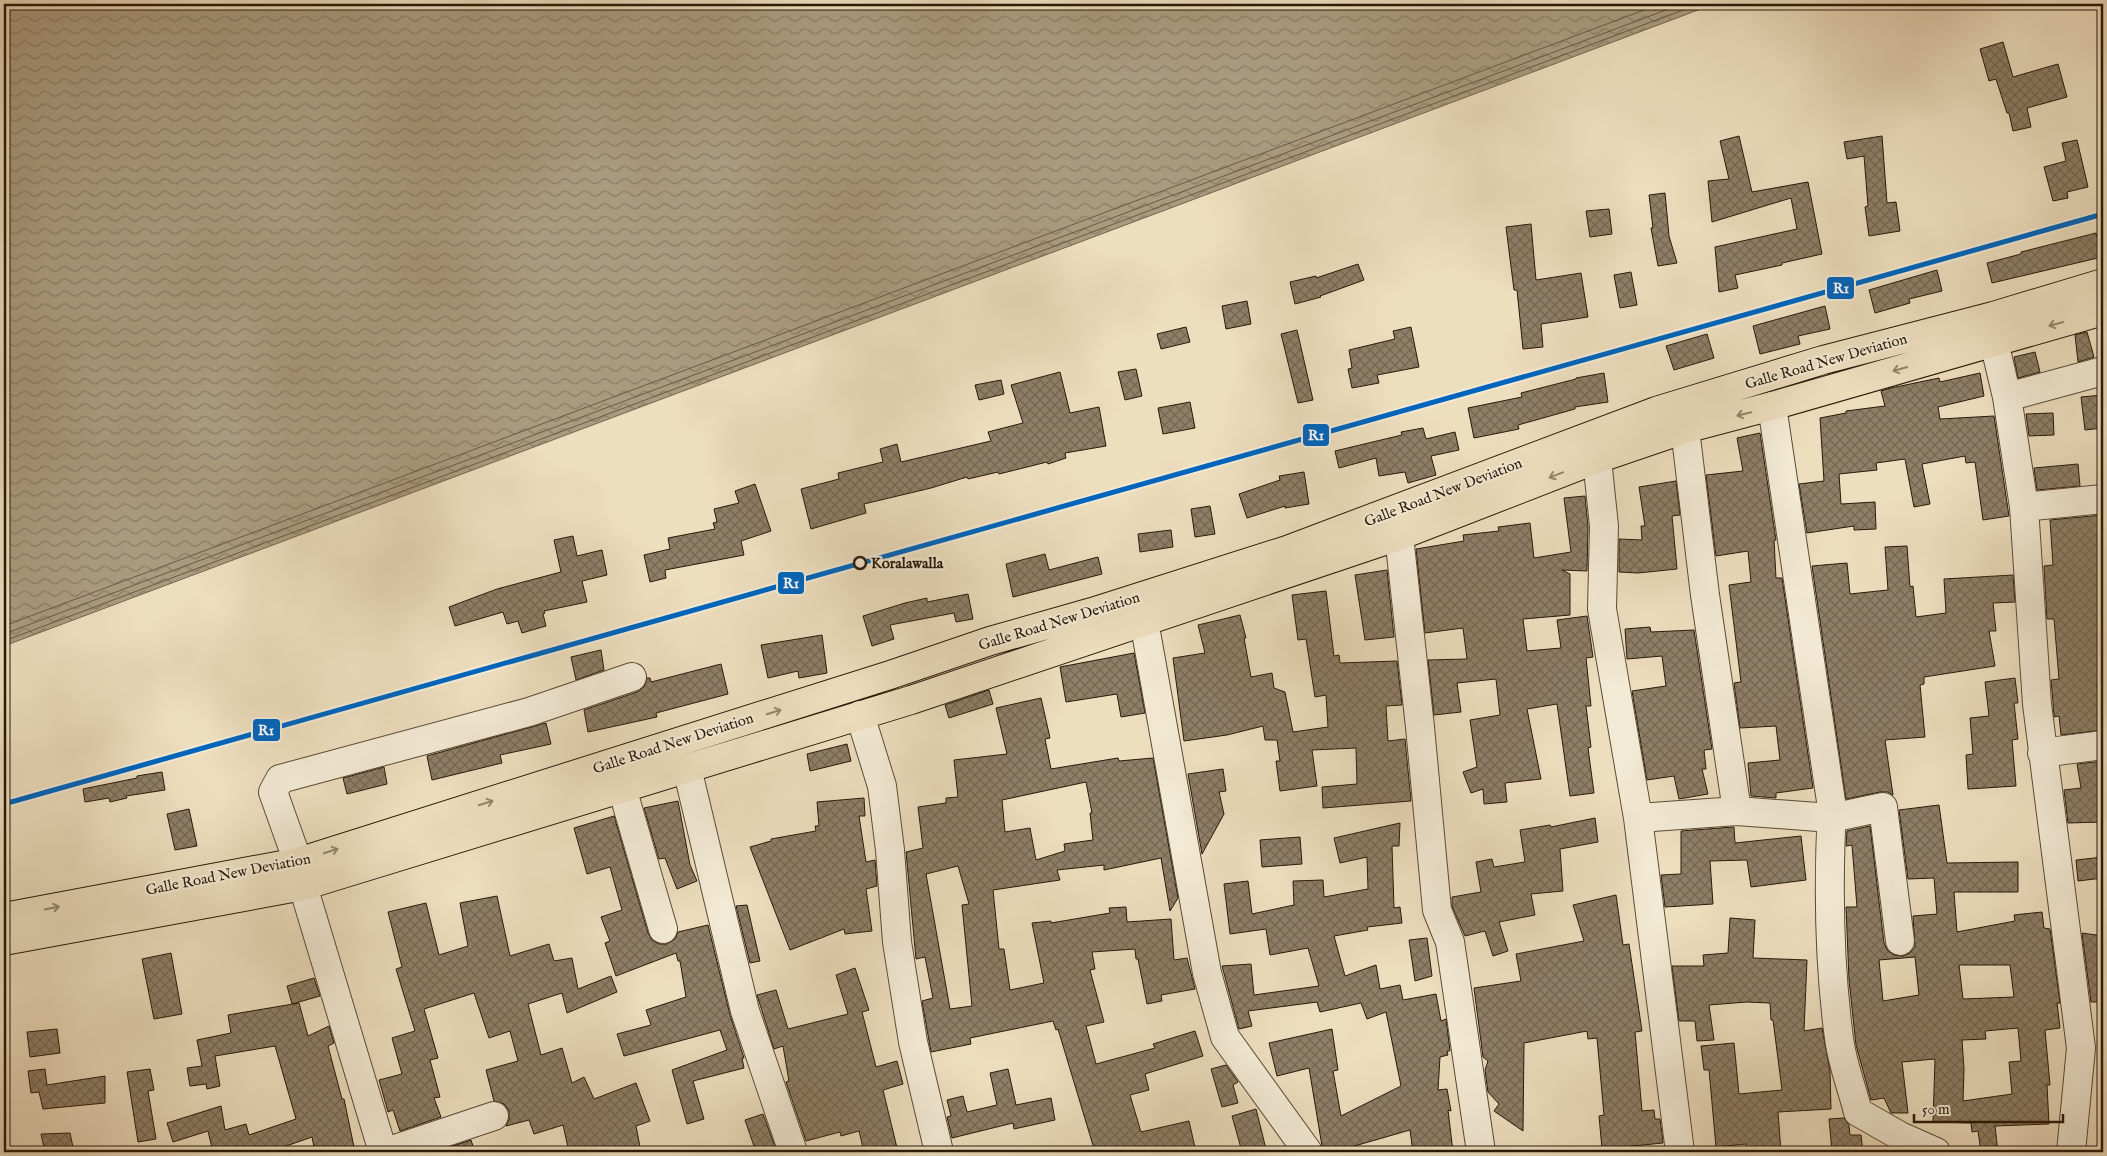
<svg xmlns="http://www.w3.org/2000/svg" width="2107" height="1156" viewBox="0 0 2107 1156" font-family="'IM FELL English',serif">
  <defs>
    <pattern id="water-waves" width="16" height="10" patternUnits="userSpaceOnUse" patternTransform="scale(1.25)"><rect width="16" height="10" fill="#aa9b80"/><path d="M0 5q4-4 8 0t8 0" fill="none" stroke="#8a7e67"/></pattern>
    <pattern id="building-cross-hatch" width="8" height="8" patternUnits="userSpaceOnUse" patternTransform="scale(1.25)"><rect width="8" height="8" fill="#8e7f67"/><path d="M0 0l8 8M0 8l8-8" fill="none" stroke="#746753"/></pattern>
  </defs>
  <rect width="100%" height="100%" fill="#eddebe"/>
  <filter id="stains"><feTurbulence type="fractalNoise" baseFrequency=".004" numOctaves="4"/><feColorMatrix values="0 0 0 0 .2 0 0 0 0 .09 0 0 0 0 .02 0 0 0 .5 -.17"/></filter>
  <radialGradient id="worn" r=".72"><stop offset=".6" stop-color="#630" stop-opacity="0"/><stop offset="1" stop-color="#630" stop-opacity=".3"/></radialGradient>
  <path fill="url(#water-waves)" stroke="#766750" d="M4,4h1710l-1710,642z"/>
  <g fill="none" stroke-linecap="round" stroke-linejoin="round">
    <path stroke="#695a44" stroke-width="1" d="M4,626l1656,-622
      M4,634l1678,-630
      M4,641l1695,-637"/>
  </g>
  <path fill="url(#building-cross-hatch)" stroke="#281909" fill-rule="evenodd" d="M2003,42l10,35 45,-13 9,33 -40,11 4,19 -18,4 -4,-18h-2l-11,-34 -7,2 -9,-32z
    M1739,136l13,56 56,-10 14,72 -40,9v2l-47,10 3,13 -19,4 -4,-45 82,-18 -6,-31 -79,24 -4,-41 21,-2 -9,-38z
    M1882,136l5,67 9,-1 4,29 -31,5 -4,-29 3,-1 -4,-50 -17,3 -3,-17z
    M2077,140l11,47 -21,5 1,6 -15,3 -9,-34 22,-6 -4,-18z
    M1665,193l4,43 8,27 -19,3 -7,-38h2l-4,-33z
    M1609,209l3,25 -22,3 -4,-26z
    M1531,224l5,56 45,-7 7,44 -47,7 2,23 -20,2 -6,-59h-3l-8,-63z
    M2096,233l6,24 -110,26 -5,-20 34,-9v-2z
    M1358,264l6,16 -44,16 1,1 -26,7 -5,-22 26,-6v2z
    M1937,270l5,21 -33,8 1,4 -35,10 -6,-23z
    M1631,272l6,33 -17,3 -6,-33z
    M1247,301l4,23 -25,5 -4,-23z
    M1825,306l5,23 -32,7 2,8 -40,10 -7,-28z
    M1186,327l4,15 -29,7 -4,-15z
    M1411,327l8,40 -42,8 2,8 -27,5 -4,-19 4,-1 -3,-18 46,-11 -2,-8z
    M1297,330l16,70 -15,3 -17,-69z
    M2087,332l7,25 -16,5 -3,-27z
    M1707,334l7,24 -40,12 -8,-24z
    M2035,352l5,20 -22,6 -4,-21z
    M1136,369l6,27 -17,4 -7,-28z
    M1060,372l10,41 29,-6 7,39 -41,7 1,5 -18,6 -1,-2 -48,12 -1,-2 -30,7 -1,-2 -36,11 -67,16 2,9 -55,16 -10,-40 38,-10 -1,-6 45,-11 -3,-13 17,-5 4,18 90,-21 -3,-9 35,-9 -12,-38z
    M1604,373l4,29 -33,5v2l-57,16 1,4 -45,9 -6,-30 54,-11 -1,-4 55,-14v-1z
    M1980,373l4,23 -46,11 2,12 54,-3 15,100 -26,4 -8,-58 -9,1 -1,-7 -43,8 8,40 -16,3 -9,-48 -29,4 1,7 -38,4 2,30 34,-2 1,27 -22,1v-4l-47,7 -8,-49 25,-3 -4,-63 26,-5v-2l39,-5 -4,-15 10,-3 48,-10 1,4z
    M1001,380l3,14 -25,6 -4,-15z
    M2103,395v33l-18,2 -4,-33z
    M1190,402l5,26 -32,6 -5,-26z
    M2053,413l1,22 -25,1 -3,-22z
    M1423,428l3,11 29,-7 4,18 -28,6 5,19 -28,8 -3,-11 -26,4 -3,-18 -37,10 -4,-17 67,-16 -1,-3z
    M1760,433l16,107h-2l2,38h6l31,210 -37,5v5l-25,-2 -3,-33 32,-3 -4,-34 -36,2 -6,-45 7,-1 -12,-97 22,-3 -3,-31 -32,5 -10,-81 37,-4 -6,-33z
    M2078,464l2,22 -43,4 -3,-22z
    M1304,472l5,32 -24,4v-2l-38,12 -8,-24 41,-14 -1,-4z
    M1676,481l4,34 -8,1 5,53 -39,4 -19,-1v-33l23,1 -1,-14h4l-6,-39z
    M755,484l16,47 -30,10 3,14 -79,15 1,8 -16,4 -6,-27 26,-6 -2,-11 47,-9 -2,-6 4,-1 -3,-13 25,-6 -4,-12z
    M1585,496l3,31 -1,44 -25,-1 8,4v41l-47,4 4,32 34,-3 -4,-28 30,-4 6,41 -7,1 5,48h-5l5,41 -3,1 6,45 -24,3 -13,-92 -30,5 14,70 -36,4 2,19 -23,2 -1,-15 -12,4 -8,-21 14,-5 -7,-47 30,-5 -4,-36 -39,4 4,29 -27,3 -6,-55 39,-1 -4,-31 -38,5 -9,-84 48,-8 -1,-6 36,-4 -1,-4 32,-4 4,35 37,-6 -7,-54z
    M1210,506l5,28 -20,3 -4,-28z
    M2103,515v169l-6,1 3,30h3v15l-42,5 -2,-19 -5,1 -1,-15 -2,-22 8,-1 -5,-60h-7l-3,-53 9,-1 -3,-45z
    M1171,530l2,17 -33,5 -2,-18z
    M573,536l4,20 25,-6 5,25 -25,6 5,21 -43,9 1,2 -2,1 3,12 -24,7 -4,-12 -11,3 -4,-12 -48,14 -6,-19 48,-18 64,-17 -7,-32z
    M1907,546l3,41 3,-1 3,31 30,-4 -2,-34 69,-4 2,27 -22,1 3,28h-7l6,35 -71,11v7l-4,1 5,52 -40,3 8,55 -5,-3h-8l-34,7 -34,-233 35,-3 3,31 38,-4 -3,-43z
    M1045,554l4,16 49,-13 4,17 -89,23 -7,-33z
    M1387,570l7,67 -29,3 -10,-65z
    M1326,591l8,65 5,-1 1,8 57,-2 5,44 -16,1 2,35 17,-2 6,62 -88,7 -1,-21 35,-3 -1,-36 -44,2 5,36 -37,5 -4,-30h4l-3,-21h-12l-2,-14 -36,9 -43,6 -11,-83 32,-5 -7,-28 42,-10 6,23h-2l7,39 21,-4 2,15 11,4 8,40 35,-5 -2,-32 -11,2 -9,-58 -8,1 -6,-45z
    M968,594l5,25 -17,3 -2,-9 -64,12 4,14 -22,7 -9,-30 42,-13 22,-5v4z
    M1650,627l1,5 43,-2 18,119 -8,1 2,19h-4l6,25 -29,5 -5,-23 -27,4 -15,-89 34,-5 -4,-30 -35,3 -2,-30z
    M822,635l5,38 -28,5 -1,-7 -30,7 -7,-33z
    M601,650l3,20 -28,10 -5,-23z
    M1134,653l11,60 -24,4 -4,-23 -51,8 -6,-35z
    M721,664l7,30 -72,19 1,4 -69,15 -4,-22 53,-18 7,-5 3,-9h3l1,4z
    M2015,678l3,25h-4l4,36 -6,1 4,46 -48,3 -2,-34 7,-1 -3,-36 19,-2 -4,-34z
    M989,690l4,14 -44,14 -4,-13z
    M1041,698l9,40 -5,1 6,30 67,-11 1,3 34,-3 25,140 -8,13 -9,-53 -57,12v-5l-47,5 3,10 -67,10 6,59h5l6,41 34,-7 -12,-60 19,-2v2l59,-10 -1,-5 17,-1 1,15 44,-3 3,41 13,-2 8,31 -34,6 1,6 -15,3 -9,-45h-2l-1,-10 -43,3 3,17 -5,1 14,52 -18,4 10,38 59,-16 -2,-4 42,-13 8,25 -58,18 4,16 -19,5 11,37 48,-11 7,31h-101l-37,-123 -2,1 -3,-9 -83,17 1,6 -40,8 -9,-51 11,-3 -8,-41 -9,2 -10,-107 17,-4 -5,-41 28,-4v-5l12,-1 -4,-37 53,-6 -11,-46zM1086,782l6,31h-2l3,27 -29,4 1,7 -29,9 -6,-32 -25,4 -3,-32zM958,866l11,38 -7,1 10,101 -22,3 -24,-135z
    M546,723l5,21 -51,11 2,8 -70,17 -5,-24z
    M847,744l4,17 -41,10 -3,-17z
    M2103,761v61l-35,1 -4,-33 17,-2 -4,-24z
    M384,767l3,17 -40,10 -4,-16z
    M1223,769l3,22 -7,1 5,22 -22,40 -14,-80z
    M162,772l3,18 -39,6 1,2 -17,4 -1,-4 -24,4 -2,-13 54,-11v-2z
    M864,798l1,18h-6l7,46 9,-2 2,26 -11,3 6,42 -27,3 -1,-5 -54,21 -40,-103 21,-6v-2l45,-8 -1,-5h4l-2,-24z
    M678,801l12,64 7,16 -20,8 -12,-31 -6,1 -15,-51z
    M1939,805l8,58 71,-1v30h-64l3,40 58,-11 -1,-6 28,-3 2,16 6,1 10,74h-3l3,25 -15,2 5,55h-3l2,39 -54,2 3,26h-17l-3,-21 -6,1 -1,-9 -38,-1 2,-63 -33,3 6,51h-17l-7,-15 -13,2 -15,-55 -7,-65 -3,-73h11l-5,-62 -6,1 1,-15 23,-5 14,117 3,7 7,5 8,1 8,-3 5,-6 -2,-31 24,-2 -3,-36 -26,1 -9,-69zM1915,957l4,38 -36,6 -4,-41zM1959,965h51l4,32 -51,2zM2018,1028l3,33 -12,1 3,32 -49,7 1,-32 -2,-29 24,-1 -1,-8z
    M189,809l8,37 -22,4 -8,-36z
    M614,816l34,117 4,7 7,4h8l8,-5 3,-7 30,-7 22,90 14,43h-2l2,10 -51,13 11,38 -17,5 -15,-54 55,-20 -7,-20 -96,26 -7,-22 34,-9 -5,-15 40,-13 -6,-36h-2l-2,-8 -60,23 -11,-33 5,-2 -9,-24 21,-7 -12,-43 -23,7 -13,-46z
    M1595,818l3,24 -38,7 3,42 -32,3 4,21 -36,7 9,29 -15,5 -8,-25 -20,5 -13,-30v-9l29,-5 -5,-30 16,-3 2,8 31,-5 -5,-32 30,-5 1,2z
    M1400,823l-1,23h-7l2,62 6,-1 2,16 -35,4 1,3 -34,6 11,40 31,-11 4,24 20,-4 3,15 33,-6 5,27 5,-2 4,32h-3l1,4 -8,2 -2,33 9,-1 4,22 -3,-1 5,42h-40l-3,-22 -66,19 1,3h-22l-14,-84 -32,8 -8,-33 63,-14 6,41 -5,1 8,45 60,-30 -15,-74 -19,7 -6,-16 -41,9 -3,-10 -69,9 4,15 -13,3 -17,-63 29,-2 3,31 65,-9 -11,-38 -38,7 -4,-26 -36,5 -6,-50 24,-3 4,33 42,-9 -1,-24 30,-1 1,17 44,-8 -1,-32 -27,6 -6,-25z
    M1734,827l1,16 66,-7 5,44 -55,7 -4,-27 -37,1 3,43 -48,3 -4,-32 20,-1v-43z
    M1300,837l2,27 -40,3 -2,-27z
    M2103,857v21l-25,3 -2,-21z
    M1616,895l7,50 6,-1 13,87 -7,1 7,79 12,-1 1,9h5l3,24 -61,6 -3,-33 5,-1 -7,-77 -9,1 -1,-8 -63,12 -1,88 -29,-20 5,-7 -11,-12 -3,-22 3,-9 -5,-4 -9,-69 47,-7 -5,-27 68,-13 -11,-36z
    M497,896l13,60 39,-12 5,17 18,-3 6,31 33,-13 6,16 -50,21 -5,-20 -34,11 13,51 21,-7 10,35 12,-6 10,22 42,-16 14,38 -14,5 5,26h-72l-6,-27 -29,9 -5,-14 -23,6 3,-7v-8l-5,-7 -10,-3 -8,-31 32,-9 -8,-30 -21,7 -15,-45 -50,16 14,49 -8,2 10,37 -6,1 7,19 -41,14 -7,-21 -5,2 -9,-32 23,-6 -10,-36 23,-7 -19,-62 6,-2 -14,-55 38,-9 13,52 29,-9 -8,-43z
    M747,905l13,56 -10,2 -14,-57z
    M1730,918l25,2 -2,38 54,2 -3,71 18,-3 8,43 1,38 -53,3 3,40h-34l-1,-8 -30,3 -7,-77h-5l-3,-24 33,-3 5,51 43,-4 -9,-70h-2l-1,-17 -23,-1 -38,3 5,35 -17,1 -2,-20h-16l-7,-55h32l-1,-11 25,-2z
    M2082,933l21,3v66h-12z
    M1427,938l5,38 -17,5 -6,-41z
    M171,953l11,61 -28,5 -12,-60z
    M855,968l14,42 -7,2 14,55 21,-6 6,23 -20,6 15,62h-34l-5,-21 -18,5 -1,-4 -34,9 -20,-59 3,-1 -6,-35 -9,3 -17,-54 19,-5 12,39 60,-15 -12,-39z
    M314,978l6,18 -28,8 -5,-18z
    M299,1003l9,33 21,-10 5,17 -6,3 14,53h2l11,53h-40l-3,-15 -43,15h-56l-5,-21 -35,11 -6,-19 54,-17 4,24 21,-6 3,11 47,-16 -21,-73 -60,10 5,30 -13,3 -1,-5 -16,2 -3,-18 15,-2 -5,-26 34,-7 -3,-18z
    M57,1029l3,24 -30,4 -3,-25z
    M1226,1065l12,17 -5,3 5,18 -16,4 -11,-38z
    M45,1069l2,16 58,-9v27l-62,6 -4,-17 -8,1 -3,-22z
    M150,1069l4,21 -6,1 8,48 -18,3 -11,-70z
    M1008,1069l8,36 35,-7 4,22 -41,9 -1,-6 -61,15 -5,-21 4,-1 -4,-16 16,-4 4,16 30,-7 -7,-32z
    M1256,1109l10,40 -12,3h-12l-10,-36z
    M763,1114l14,38h-21l-11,-32z
    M1844,1118l5,7 1,10h11l2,17h-31l-3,-33z
    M70,1133l4,19h-29l-4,-18z
    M471,1140l4,12h-40z"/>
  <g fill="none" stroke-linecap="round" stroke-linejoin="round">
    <g stroke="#594a36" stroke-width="30">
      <path id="minor" d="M1993,318l1,24 13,55 17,110 13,197 44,344 -10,104
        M2007,397l96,-26
        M1772,406l60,402c-4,76 -3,155 7,230 3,25 13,50 19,74l42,24 36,16
        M1685,429l20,166 32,216
        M1597,459l7,67 -2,83 36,209 42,334
        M2024,507l79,-8
        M1399,536l21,191 17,183 13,32 31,210
        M1144,621l63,352 18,64 83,115
        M860,715l22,71 8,64 7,92 16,100 26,110
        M2042,753l61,-8
        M687,768l58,243 48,141
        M622,788l41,141
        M1638,818l99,-7 94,7 52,-11 17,134
        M383,1152l-80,-266 -5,-24 -25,-70 7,-13 249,-67 103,-35
        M386,1152l108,-36"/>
    </g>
    <g stroke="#281909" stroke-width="30">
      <path id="major" d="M4,917l294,-55 592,-187 100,-34 102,-29 195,-62 369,-139 167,-51 170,-44 110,-33
        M4,941l299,-55 608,-186 488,-164 198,-77 88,-30 87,-23 331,-95"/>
    </g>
    <use href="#minor" stroke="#f3ead5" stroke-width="28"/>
    <use href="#major" stroke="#eddebe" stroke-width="28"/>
    <g stroke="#f3ead5" stroke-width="9">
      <path id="rail-1" d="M4,804l2099,-590"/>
    </g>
    <use href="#rail-1" stroke="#0065bd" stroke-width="5"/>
  </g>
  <defs><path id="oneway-shaft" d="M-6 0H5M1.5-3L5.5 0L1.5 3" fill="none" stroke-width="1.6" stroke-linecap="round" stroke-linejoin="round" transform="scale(1.25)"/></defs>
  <g stroke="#94856d">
    <use href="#oneway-shaft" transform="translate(2056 324) rotate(164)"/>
    <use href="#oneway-shaft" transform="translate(1900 369) rotate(164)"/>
    <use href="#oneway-shaft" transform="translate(1744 414) rotate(166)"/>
    <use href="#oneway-shaft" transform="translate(1556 475) rotate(159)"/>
    <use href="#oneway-shaft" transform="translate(774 712) rotate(-18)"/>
    <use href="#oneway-shaft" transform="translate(486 803) rotate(-18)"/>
    <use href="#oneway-shaft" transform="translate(331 851) rotate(-18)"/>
    <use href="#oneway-shaft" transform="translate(52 908) rotate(-11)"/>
  </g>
  <circle fill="#f3ead5" stroke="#281909" stroke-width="2.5" cx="860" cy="563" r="6"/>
  <g text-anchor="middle" stroke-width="4" stroke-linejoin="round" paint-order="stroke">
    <g font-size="15" fill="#281909" stroke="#f3ead5">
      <text transform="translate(1826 361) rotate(-16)" y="5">Galle Road New Deviation</text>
      <text transform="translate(1443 492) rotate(-21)" y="5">Galle Road New Deviation</text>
      <text transform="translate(1059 621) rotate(-17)" y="5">Galle Road New Deviation</text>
      <text transform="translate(673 743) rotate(-18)" y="5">Galle Road New Deviation</text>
      <text transform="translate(228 874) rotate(-11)" y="5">Galle Road New Deviation</text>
    </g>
    <g font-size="15" font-weight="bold" fill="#281909" stroke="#f3ead5" text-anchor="start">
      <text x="871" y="568">Koralawalla</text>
    </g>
  </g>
  <g stroke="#f3ead5" stroke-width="2">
    <rect x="1826" y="276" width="29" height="24" rx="5" fill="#0065bd"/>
    <rect x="1302" y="423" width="28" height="24" rx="5" fill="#0065bd"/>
    <rect x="777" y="571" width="28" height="24" rx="5" fill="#0065bd"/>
    <rect x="252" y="718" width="29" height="24" rx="5" fill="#0065bd"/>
  </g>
  <g font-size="14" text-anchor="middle" font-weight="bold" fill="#fff">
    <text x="1841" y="293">R1</text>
    <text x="1316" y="440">R1</text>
    <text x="791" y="588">R1</text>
    <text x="266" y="735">R1</text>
  </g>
  <rect width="2107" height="1156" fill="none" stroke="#eddebe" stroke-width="20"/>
  <rect x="5" y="5" width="2097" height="1146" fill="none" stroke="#281909" stroke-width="2.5"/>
  <rect x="10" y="10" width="2087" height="1136" fill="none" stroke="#281909"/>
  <path d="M1914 1114v8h149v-8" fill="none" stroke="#281909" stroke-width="2.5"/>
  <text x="1922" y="1114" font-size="15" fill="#281909" stroke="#f3ead5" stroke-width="4" paint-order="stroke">50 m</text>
  <rect width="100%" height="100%" filter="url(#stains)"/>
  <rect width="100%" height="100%" fill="url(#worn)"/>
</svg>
